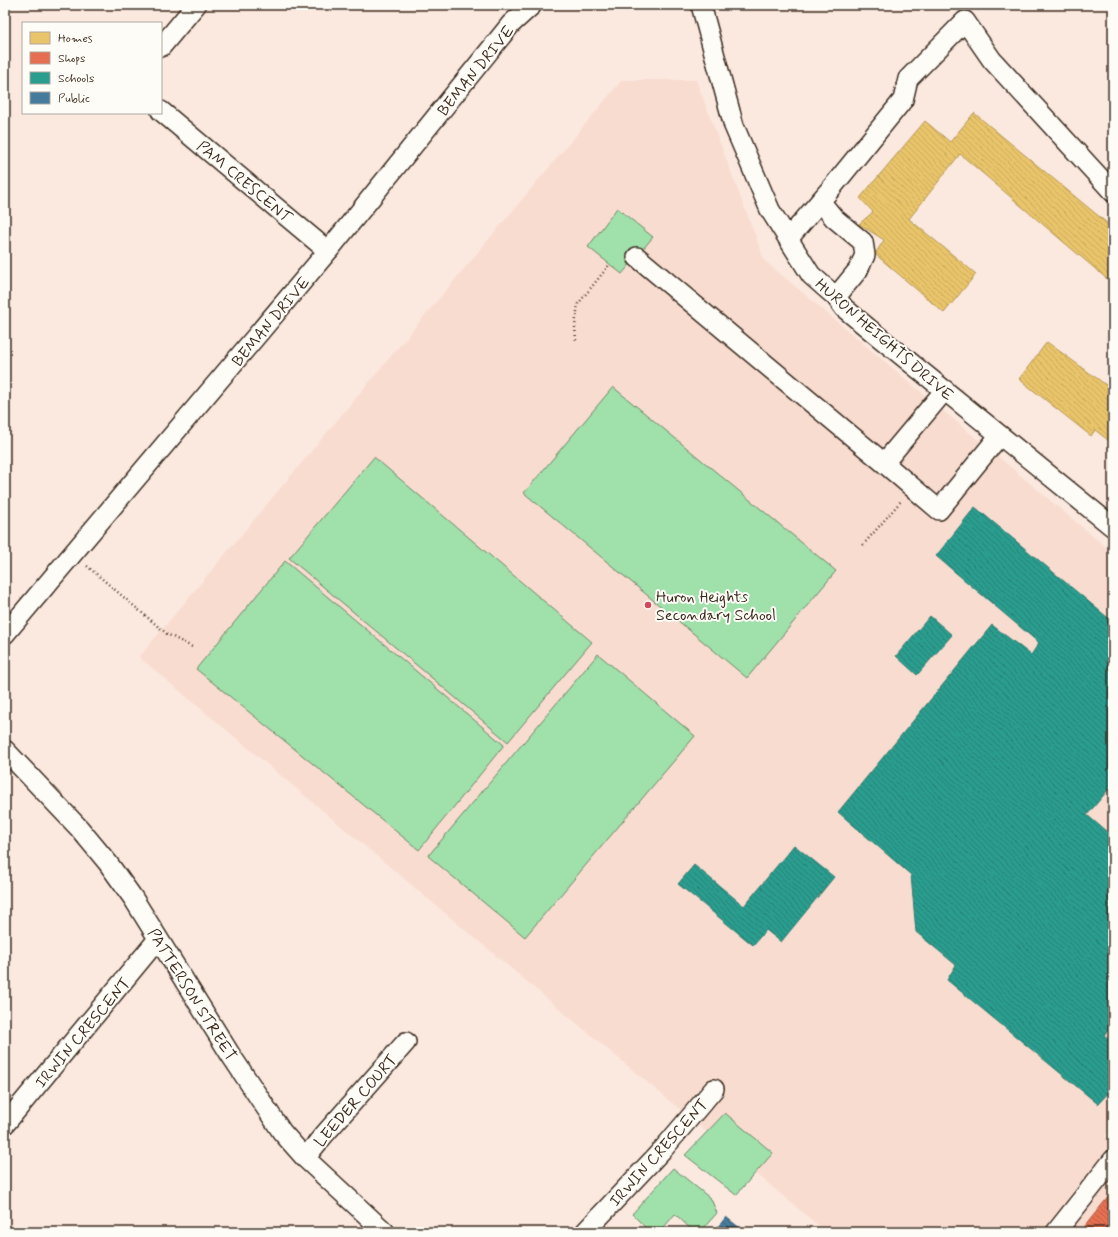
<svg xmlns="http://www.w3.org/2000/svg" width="1118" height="1237" viewBox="0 0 1118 1237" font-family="Mynerve,sans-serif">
  <defs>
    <pattern id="homes-back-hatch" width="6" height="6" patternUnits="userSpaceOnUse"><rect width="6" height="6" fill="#e9c46a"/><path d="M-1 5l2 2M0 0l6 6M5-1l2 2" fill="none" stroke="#c9a95b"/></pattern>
    <pattern id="shops-back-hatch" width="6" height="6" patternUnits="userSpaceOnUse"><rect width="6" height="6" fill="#e76f51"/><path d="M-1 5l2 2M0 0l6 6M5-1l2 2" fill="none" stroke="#bc5b43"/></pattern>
    <pattern id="schools-back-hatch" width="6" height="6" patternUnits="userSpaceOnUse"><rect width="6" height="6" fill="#2a9d8f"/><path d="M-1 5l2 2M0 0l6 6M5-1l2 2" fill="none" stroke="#258074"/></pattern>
    <pattern id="public-back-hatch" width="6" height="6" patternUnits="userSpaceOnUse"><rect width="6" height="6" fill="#457b9d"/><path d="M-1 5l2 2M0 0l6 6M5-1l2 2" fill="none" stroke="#3b657f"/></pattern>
  </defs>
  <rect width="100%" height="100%" fill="#fbe9e0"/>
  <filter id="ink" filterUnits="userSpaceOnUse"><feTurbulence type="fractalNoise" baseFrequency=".025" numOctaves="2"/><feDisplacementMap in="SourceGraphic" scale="8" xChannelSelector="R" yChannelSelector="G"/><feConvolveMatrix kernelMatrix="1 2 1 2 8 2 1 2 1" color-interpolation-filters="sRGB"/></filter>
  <g filter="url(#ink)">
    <path fill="#f9dcd0" d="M622,80h74l69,181 348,292v574l-8,9 8,6v90h-287l-687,-575z"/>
    <path fill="#9fe0ab" stroke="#6d8564" d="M617,208l36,29 -31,37 -34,-27z
      M613,387l223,184 -89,107 -223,-185z
      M374,457l218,185 -84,100 -219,-184z
      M285,561l219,184 -85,105 -223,-181z
      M598,654l97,82 -170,201 -97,-81z
      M725,1113l48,40 -37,42 -51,-40z
      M673,1168l38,31 6,14 -17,19h-6l-19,-18 -15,18h-10l-18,-18z"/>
    <path fill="url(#homes-back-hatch)" stroke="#b59653" d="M974,113l139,115v56l-153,-130 -51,65 67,55 -32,39 -69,-59 9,-14 -25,-16 14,-12 -13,-14 65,-77 25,21z
      M1047,342l66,48v54l-18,-14 -4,6 -72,-57z"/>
    <path fill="url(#shops-back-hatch)" stroke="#b35a42" d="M1113,1191v41h-33z"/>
    <path fill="url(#schools-back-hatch)" stroke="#2f7a6d" d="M975,507l138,115v162l-26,31 26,22v186l-9,12 9,8v45l-15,16 -151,-124 9,-15 -40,-33 -5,-57 -73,-63 154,-187 39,30 8,-12 -103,-87z
      M930,616l22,19 -35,40 -21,-19z
      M794,845l40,32 -53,65 -15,-12 -13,15 -75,-61 16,-19 50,41z"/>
    <path fill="url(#public-back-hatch)" stroke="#426377" d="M726,1217l19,15h-31z"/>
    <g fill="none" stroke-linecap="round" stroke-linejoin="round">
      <g stroke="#3b2a1e" stroke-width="22">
        <path id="minor" d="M701,5l33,121 36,84 41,65 25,22 8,11 30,25 239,194
          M161,47l35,-42
          M161,111l167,140
          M820,201l14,17 29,24 2,13 -7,15 -22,27
          M788,239l46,-54 69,-85 5,-21 57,-58 27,39 121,132
          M637,257l247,206 55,47 61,-75
          M884,463l61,-73
          M5,634l323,-383 183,-227 21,-19
          M5,750l74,78 29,35 25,35 97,156 52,78 23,26 80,74
          M5,1124l153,-185
          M305,1158l18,-22 83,-94
          M585,1232l79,-84 50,-59
          M1056,1232l57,-72"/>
      </g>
      <path stroke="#3b2a1e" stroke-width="2.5" stroke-dasharray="1 3" stroke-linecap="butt" d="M576,340l-1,-14 3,-22 32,-40
        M863,545l38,-44
        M87,566l80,68 27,14"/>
      <use href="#minor" stroke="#fdfcf7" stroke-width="19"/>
    </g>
  </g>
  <circle fill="#d1495b" stroke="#fdfcf7" stroke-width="1.5" cx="648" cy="605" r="4"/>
  <g text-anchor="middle" stroke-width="4" stroke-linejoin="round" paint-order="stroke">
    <g font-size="16" fill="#3b2a1e" stroke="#fdfcf7">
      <text transform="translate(475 70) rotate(-51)" y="6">BEMAN DRIVE</text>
      <text transform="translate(245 181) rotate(40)" y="6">PAM CRESCENT</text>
      <text transform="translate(270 321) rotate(-50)" y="6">BEMAN DRIVE</text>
      <text transform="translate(885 339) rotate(41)" y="6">HURON HEIGHTS DRIVE</text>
      <text transform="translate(193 994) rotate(58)" y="6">PATTERSON STREET</text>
      <text transform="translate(82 1032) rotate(-50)" y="6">IRWIN CRESCENT</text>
      <text transform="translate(355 1100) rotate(-49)" y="6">LEEDER COURT</text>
      <text transform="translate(658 1152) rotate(-48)" y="6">IRWIN CRESCENT</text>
    </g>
    <g font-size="16" fill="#3b2a1e" stroke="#fdfcf7" text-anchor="start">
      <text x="656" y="602">Huron Heights<tspan x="656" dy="18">Secondary School</tspan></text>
    </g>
  </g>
  <rect width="1118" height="1237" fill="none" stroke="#fdfcf7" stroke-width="20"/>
  <rect x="10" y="10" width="1098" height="1217" fill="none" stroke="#3b2a1e" stroke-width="1.5" filter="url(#ink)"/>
  <rect x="22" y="22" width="140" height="92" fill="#fdfcf7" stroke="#afa8a0"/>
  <rect x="30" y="32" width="20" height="12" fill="#e9c46a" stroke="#afa8a0"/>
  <text x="58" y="42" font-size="12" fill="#3b2a1e">Homes</text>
  <rect x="30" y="52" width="20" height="12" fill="#e76f51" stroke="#afa8a0"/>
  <text x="58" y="62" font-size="12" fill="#3b2a1e">Shops</text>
  <rect x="30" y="72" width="20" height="12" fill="#2a9d8f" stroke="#afa8a0"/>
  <text x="58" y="82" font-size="12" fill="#3b2a1e">Schools</text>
  <rect x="30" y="92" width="20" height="12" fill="#457b9d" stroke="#afa8a0"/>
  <text x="58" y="102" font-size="12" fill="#3b2a1e">Public</text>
</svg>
